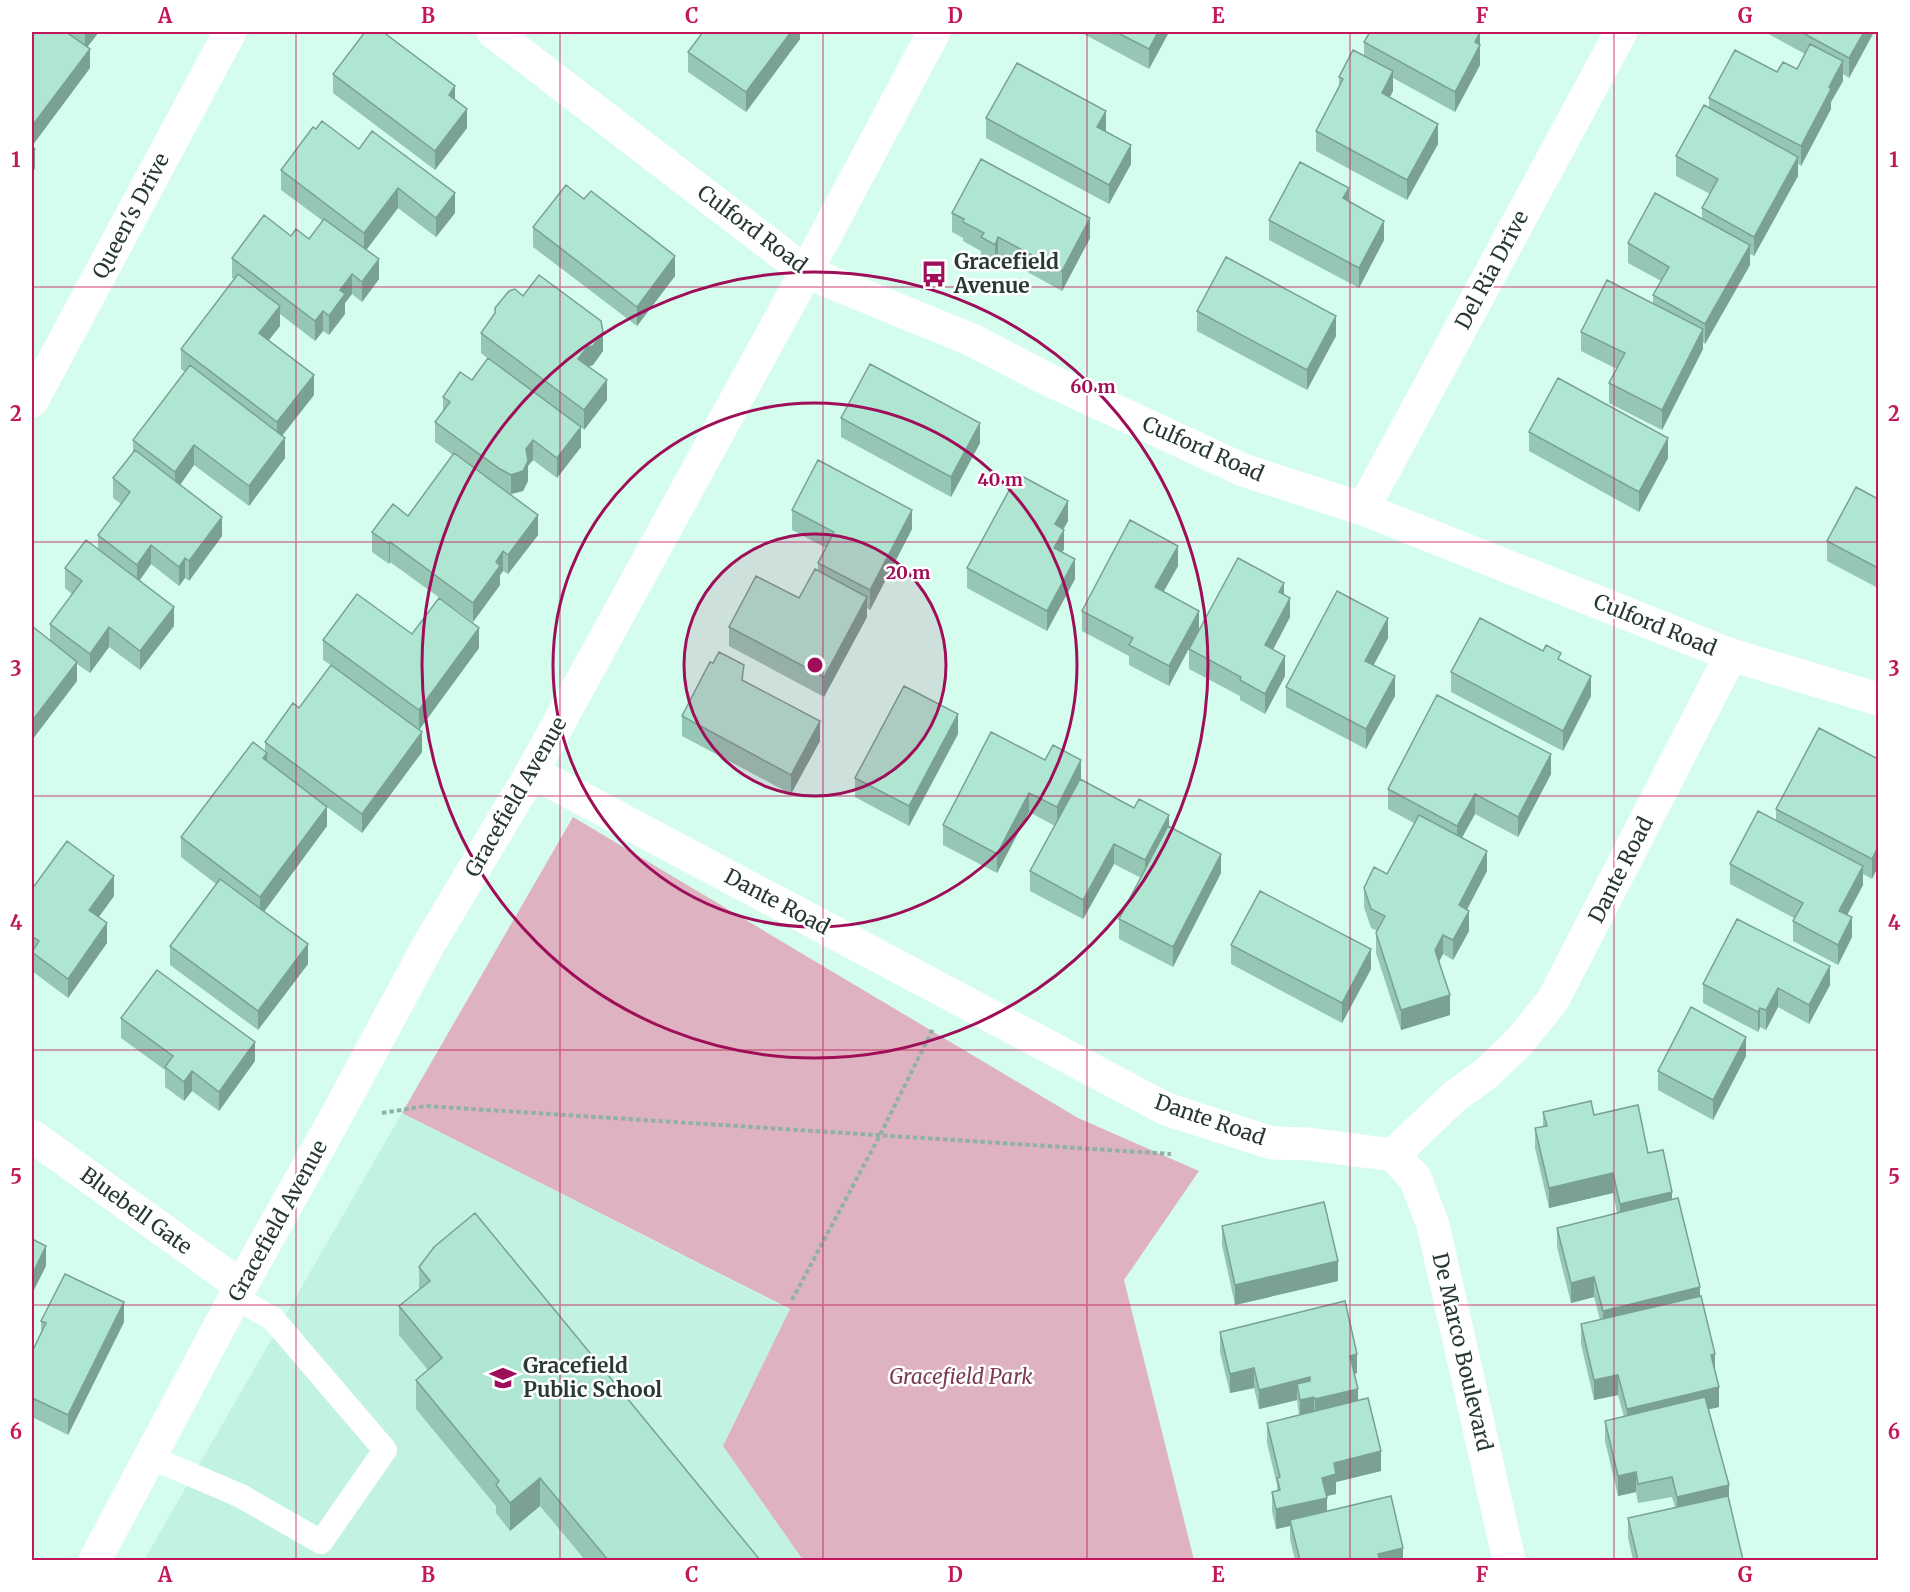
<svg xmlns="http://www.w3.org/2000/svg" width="1910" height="1592" viewBox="0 0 1910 1592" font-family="Merriweather,serif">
  <rect width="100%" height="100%" fill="#d4fded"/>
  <path fill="#c2f3e0" d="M402,1113l388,197 -67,136 80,114h-659z"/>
  <path fill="#deb2c0" d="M573,817l505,301 121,53 -75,109 70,280h-391l-80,-114 67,-137 -388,-196z"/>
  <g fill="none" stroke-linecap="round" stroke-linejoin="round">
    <path stroke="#91b1a4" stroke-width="4" stroke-dasharray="4.5 3" stroke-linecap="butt" d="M382,1113l44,-7 745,48
      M792,1300l88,-165 53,-106"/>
    <path stroke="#fff" stroke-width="24" d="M150,1457l91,39 80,46 64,-92 -112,-131 -38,-22"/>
    <path stroke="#fff" stroke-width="33" d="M32,401l198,-369
      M1363,509l258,-477
      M532,772l634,337 106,34 37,1 84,11
      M32,1136l209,150
      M1393,1155l62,-59 32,-23 33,-32 33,-41 178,-345
      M1393,1155l22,23 18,47 76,335
      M95,1560l146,-274 93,-166 95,-176 103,-172 274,-500 128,-240"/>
    <path stroke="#fff" stroke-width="33" d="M493,32l313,240 166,68 73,38 198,92 120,39 368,146 147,44"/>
  </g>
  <path fill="#96c6b4" d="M32,32h67l-12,15 3,21 -58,78 3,22 -3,6z
    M697,32h103v7l-54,73 -58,-40v-20l13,-17z
    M1080,32h89l-20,37z
    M1480,32v33l-25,47 -62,-34v13l-3,6 48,47 -31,56 -91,-49v-20l23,-43v-11l25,-21v-14z
    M1765,32h109l-25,46 -6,-4v7l-12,21v7l-30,57 -3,-2v12l-44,80 -4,-2v11l-45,79 -2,-2v7l-41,81 -53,-27v-20l8,-14 -36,-18v-19l72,-28v-9l8,-14 -33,-18v-20l74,-24v-11l8,-14 -34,-18v-20l33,-48v-10l68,-26 20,-3 8,-15z
    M333,74l122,26 12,28 -32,42 -102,-77z
    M986,118l145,46 -22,40 -123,-66z
    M359,149l96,64 -19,24 -38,-29 -32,42 13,29 -17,23 -10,-8 -7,9v11l-16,21 -6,-4 -8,10 -35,-27v12l-12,14 46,55 -32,41 3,22 -36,48 -55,-41 -14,20 42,51 -33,45 -4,-3 -6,8 -28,-22 -11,16 34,46 -34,44 -31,-23 -19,26 -13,-9v17l-45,59v-114l18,15v-17l22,-30 -7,-6v-20l33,-20v-13l23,-31 -8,-6v-20l20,-25v-13l52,-68 -4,-3v-20l54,-70 -3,-1v-20l59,-22 18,3 14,-18 -42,-31v-20z
    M584,199l91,77 -38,50 -104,-79v-20z
    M1349,201l35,39 -25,48 -90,-48v-20z
    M952,213l138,25 -28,53 -64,-35 -3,8 -14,-7v-6l-18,-10v-3l-11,-6z
    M495,308l108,43 -10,14 -5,2 19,33 -23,30 -3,-3v20l-24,31 -24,-18 -5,6v15l-5,10 -12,3 -4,-1 31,42 -30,39 -5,-3 -3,4v10l-27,37 -83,-60 -1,2 -17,-12v-20l36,-16 45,-61 -18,-13v-20l8,-11v-14l29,-17 31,-10 -22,-17v-20l14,-19z
    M1197,311l139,25 -29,54 -110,-59z
    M841,418l139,25 -29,54 -110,-60z
    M1529,432l139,26 -29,54 -110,-61z
    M1878,499v89l-51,-27v-20z
    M792,510l120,19 -42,81 -3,-2v9l-43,80 -95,-51v-19l70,-29 19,-27v-8l8,-15 -34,-18z
    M1068,521l-5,8 1,20 -2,3 13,27 -28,52 -80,-43v-20z
    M1178,566l-15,26 36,19 -30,75 -40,-21v-9l-47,-25v-20z
    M1284,595l6,22 -17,32 12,27 -20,38 -25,-14v-4l-51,-27v-20z
    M412,634l67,14 -60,82 3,22 -60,81 -35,-26v19l-63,86 44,52 -50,66 -88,-65v-19l46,-62 -35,-27v-20l84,-86v-9l34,-34 32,-43 -8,-5v-20z
    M1388,638l-15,28 22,30 -29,53 -80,-42v-20z
    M1561,661l30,35 -28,55 -112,-59v-20z
    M744,681l76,60 -29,53 -109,-58v-20z
    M991,732l178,94 52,47 -48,94 -54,-28v-20l22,-41 -27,-14 -31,55 -53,-28v-20l25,-45 -26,-14 -32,61 -54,-28v-20z
    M958,734l-49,92 -54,-29v-19z
    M1878,759l-6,120 -9,-5v11l-16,30 5,22 -14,28 -45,-24v-20l1,-3 -64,-34v-20l46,-44v-11z
    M1551,774l-33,63 -43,-23 -13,24 25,33 -20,38 2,22 -16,29 -10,-6 -4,8 11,53 -49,15 -25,-77v-20l1,-2 -6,-3 -7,-21v-19l23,-14 27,-51 -26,-14v-20z
    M32,889l82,7 -15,21 8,26 -39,55 -36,-27z
    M1231,945l140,24 -29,54 -111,-59z
    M1703,984l127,1 -21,39 -31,-17 -12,23 -6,-3 -2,5 -55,-29z
    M121,1018l134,43 -36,50 -27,-20 -8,10 -19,-14v-17l-44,-32z
    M1746,1056l-33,64 -55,-30v-19z
    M1543,1112l51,3 54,38 24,46 28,97 15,78 4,33 -10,2 34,151h-110l-5,-22v-20l47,-11 -3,-10 -34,6 -2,-11 -18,4 -13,-55v-20l19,-4 -6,-22 -24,5 -13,-56v-20l19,-4 -6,-23 -23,6 -14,-56v-19l60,-15 -4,-20 -64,15 -14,-60v-20l8,-1z
    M1222,1226l116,55 -103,24 -13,-60z
    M419,1267l341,293h-175l-45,-54 -30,25 -14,-18v-7l-80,-97v-29l12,-10 -29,-35v-29l20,-16z
    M41,1321l83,1 -56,113 -36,-18v-65l9,-20z
    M1220,1332l137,41 -2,1 3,27 23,70 -45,11v12l-9,2v15l76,49h-108l-5,-21v-13l-14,3 -4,-18v-19l5,-2v-5l-10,-42v-20l32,-8 -2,-15 -38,9 -5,-21 -24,5 -10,-41z"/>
  <path fill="#7aa192" d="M85,32h14l-14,18z
    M791,32h9v7l-54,73v-20z
    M1158,32h11l-20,37v-20z
    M1480,32v33l-25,47v-20l20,-50z
    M1864,32h10l-25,46v-20z
    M90,49v19l-58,78v-20z
    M1843,61v20l-12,21v7l-30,57v-20l28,-59z
    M1393,71v20l-11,21v-19z
    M455,86v20l-6,-11z
    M467,109v19l-32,42v-19z
    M1106,111v20l-9,15v-19z
    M1438,124v20l-31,56v-20z
    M1131,145v19l-22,40v-19z
    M35,149v19l-3,6v-20z
    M1798,157v19l-44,80v-19z
    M398,188v20l-34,45v-20z
    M1349,188v20l-6,-10z
    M455,193v20l-19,24v-19z
    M1090,218v20l-28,53v-20z
    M1384,221v19l-25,48v-20z
    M998,237v19l-3,8v-19z
    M1750,245v20l-45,79v-20z
    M675,256v20l-38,50v-19z
    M379,259v20l-17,23v-20z
    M352,274v20l-7,9v11l-16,21v-19l11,-26z
    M280,306v20l-21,27v-20z
    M323,311v20l-8,10v-20z
    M1336,316v20l-29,54v-20z
    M1703,329v20l-41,81v-20z
    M603,332v19l-10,14 -6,2 -9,-8 9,-12z
    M314,375v20l-37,47v-20z
    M607,380v20l-23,30v-20z
    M980,423v20l-29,54v-20z
    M581,427v20l-24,31v-20z
    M285,438v20l-36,48v-20z
    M1668,438v20l-29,54v-20z
    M533,440v20l-5,6v15l-5,10 -12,3v-19l15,-26z
    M194,445v20l-19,27v-20z
    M1068,501v20l-13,23v-20z
    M912,510v19l-42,81v-20z
    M538,515v20l-30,39v-19z
    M222,517v19l-33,45v-20z
    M1064,530v19l-10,18v-19z
    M390,542v20l-1,2v-20z
    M151,545v19l-14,20v-19z
    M1178,546v20l-23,41v-20z
    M503,551v20l-3,4v10l-27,37v-19l23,-41z
    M185,558v20l-6,8v-19z
    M1075,559v20l-28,52v-20z
    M1284,583v20l-5,-11z
    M867,597v20l-43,80v-20z
    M1290,598v19l-25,48v-20z
    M174,607v19l-34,44v-19z
    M1199,611v19l-30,56v-20z
    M1388,618v20l-23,43v-20z
    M109,627v20l-19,26v-19z
    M479,628v20l-60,82v-20z
    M1285,656v20l-20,38v-20z
    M77,662v19l-45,59v-19z
    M1395,676v20l-29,53v-20z
    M1591,676v20l-28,55v-20z
    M958,714v20l-49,92v-20z
    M820,721v20l-29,53v-19z
    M422,732v20l-60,81v-19z
    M267,753v20l-4,-15z
    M1551,754v20l-33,63v-20z
    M1081,760v20l-24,47v-20z
    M1029,793v19l-32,61v-19z
    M1475,794v20l-18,32v-20z
    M327,807v19l-67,91v-20z
    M1169,815v20l-24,45v-20z
    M1114,844v20l-31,55v-19z
    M1878,847v20l-6,12v-20z
    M1487,851v20l-28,54v-20z
    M1221,854v19l-48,94v-20z
    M1863,866v19l-24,45v-19z
    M114,876v20l-25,34v-20z
    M1469,911v20l-16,29v-20z
    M1852,917v20l-14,28v-20z
    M107,923v20l-39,55v-19z
    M1443,935v19l-8,15v-19z
    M308,944v20l-50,66v-19z
    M1371,949v20l-29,54v-20z
    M1830,966v19l-21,39v-19z
    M1778,988v19l-12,23v-20z
    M1450,995v20l-49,15v-20z
    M1760,1008v19l-2,5v-20z
    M1746,1037v19l-33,64v-20z
    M255,1042v19l-36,50v-19z
    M192,1071v20l-8,10v-19z
    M1613,1173v20l-64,15v-20z
    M1672,1192v20l-52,11v-19z
    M46,1246v20l-14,28v-19z
    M1338,1261v20l-103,24v-20z
    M1594,1277v20l-23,6v-20z
    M1700,1287v19l-97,25v-20z
    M124,1302v20l-56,113v-20z
    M1357,1354v19l-7,2v-19z
    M1715,1354v20l-4,-19z
    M1254,1368v20l-24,5v-19z
    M1618,1375v20l-24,5v-20z
    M1310,1377v20l-13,-13v16l-38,9v-19z
    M1719,1387v20l-92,21v-19z
    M1358,1389v19l-43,11v-20z
    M1314,1397v19l-14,4v-20z
    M1381,1451v20l-45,11v12l-14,3v-19l12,-15z
    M1636,1472v20l-18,4v-20z
    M540,1478v28l-30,25v-28z
    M1729,1485v20l-52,12v-20z
    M1327,1498v20l-37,2v6l-14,3v-20z
    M1403,1548v12h-25v-6z"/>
  <path fill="#afe6d1" stroke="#7aa192" stroke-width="1.5" d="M32,32h34l24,17 -58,77z
    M365,32h18l72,54 -6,9 18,14 -32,42 -102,-77z
    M703,32h88l-45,60 -58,-40z
    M1116,32h42l-9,17z
    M1370,32h110l-5,10 5,3 -25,47 -91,-50z
    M1801,32h63l-15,26z
    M1810,44l33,17 -14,26 2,2 -30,57 -92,-48 26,-48 42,22 6,-10 14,7z
    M1353,50l40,21 -11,22 56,31 -31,56 -91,-49 27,-52 -4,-2z
    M1017,63l89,48 -9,16 34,18 -22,40 -123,-67z
    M1704,105l94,52 -44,80 -52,-29 16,-29 -42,-23z
    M322,121l37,28 13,-18 83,62 -19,25 -38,-30 -34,45 -83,-63 32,-43 3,2z
    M32,146l3,3 -3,5z
    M981,159l109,59 -28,53 -64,-34 -3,8 -14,-8 3,-4 -21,-11 1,-3 -12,-6z
    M1300,162l49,26 -6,10 41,23 -25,47 -90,-48z
    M566,185l18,14 7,-8 84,65 -38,51 -104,-80z
    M1655,193l95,52 -45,79 -52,-29 16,-28 -41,-24z
    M264,215l27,21 5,-7 13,10 15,-20 55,40 -17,23 -10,-8 -12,16 5,4 -16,22 -6,-5 -8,10 -83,-63z
    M1226,257l110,59 -29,54 -110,-59z
    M238,274l42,32 -21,27 55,42 -37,47 -96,-73z
    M539,275l62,46 2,11 -10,14 -6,1 -9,12 29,21 -23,30 -103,-77 14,-20v-5l14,-17 6,-2 8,7z
    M1607,280l96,49 -41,81 -53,-27 16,-30 -44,-21z
    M488,358l93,69 -24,31 -24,-18 -7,9 2,12 -5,10 -12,4 -11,-6 -65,-47 15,-20 -7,-5 17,-25 12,8z
    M870,364l110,59 -29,54 -110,-59z
    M190,365l95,73 -36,48 -55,-41 -19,27 -42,-32z
    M1558,378l110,60 -29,54 -110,-60z
    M135,450l87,67 -33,44 -4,-3 -6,9 -28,-22 -14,20 -39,-30 32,-43 -17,-14z
    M454,453l84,62 -30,40 -5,-4 -7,11 4,4 -27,37 -83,-61 -1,2 -17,-12 21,-28 15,12z
    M818,460l94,50 -42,80 -52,-27 16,-31 -42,-22z
    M1018,474l50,27 -13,23 9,6 -10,18 21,11 -28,52 -80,-43z
    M1856,487l22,12v69l-51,-27z
    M1130,520l48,26 -23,41 44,24 -30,55 -40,-21 4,-7 -51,-27z
    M86,540l88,67 -34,44 -31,-24 -19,27 -40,-30 32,-43 -17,-13z
    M1238,558l46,25 -5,9 11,6 -25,47 20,11 -20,38 -25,-14 1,-3 -52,-28z
    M815,569l52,28 -43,80 -95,-50 27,-51 43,22z
    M1337,591l51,27 -23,43 30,15 -29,53 -80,-42z
    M357,594l55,40 27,-36 40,30 -60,82 -96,-70z
    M1480,618l63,33 3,-6 15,8 -3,6 33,17 -28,55 -112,-59z
    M32,626l45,36 -45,59z
    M719,652l25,13 -2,15 78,41 -29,54 -109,-59 28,-54 3,1z
    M331,665l91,67 -60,82 -97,-72 28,-39 6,5z
    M904,686l54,28 -49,92 -54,-28z
    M1437,695l114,59 -33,63 -43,-23 -18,32 -69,-37z
    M1819,728l59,31v88l-6,12 -96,-50z
    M991,732l54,28 8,-15 28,15 -24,47 -28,-14 -32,61 -54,-29z
    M253,742l14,11 -4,5 64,49 -67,90 -79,-60z
    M1080,779l54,29 5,-9 30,16 -24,45 -31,-16 -31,56 -53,-29z
    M1758,811l105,55 -24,45 13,6 -14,28 -45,-24 10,-18 -73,-39z
    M1419,815l68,36 -28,54 10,6 -16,29 -10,-5 -8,15 15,45 -49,15 -25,-77 9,-17 -14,-7 -7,-21 10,-21 13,7z
    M1168,826l53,28 -48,93 -54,-28z
    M67,841l47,35 -25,34 18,13 -39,56 -36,-27 7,-11 -7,-5v-47z
    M220,879l88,65 -50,67 -88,-65z
    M1260,891l111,58 -29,54 -111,-58z
    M1737,919l93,47 -21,39 -31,-17 -12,22 -6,-2 -2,4 -55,-28z
    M157,970l98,72 -36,50 -27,-21 -8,11 -19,-15 8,-11 -52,-38z
    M1691,1007l55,30 -33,63 -55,-29z
    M1591,1101l3,14 44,-10 10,48 15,-3 9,42 -52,12 -7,-31 -64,15 -14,-60 12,-2 -4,-14z
    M1678,1198l22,89 -97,24 -9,-34 -23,6 -14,-55z
    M1324,1202l14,59 -103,24 -13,-59z
    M475,1213l285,347h-89l-1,-1 -2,1h-60l-68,-82 -30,25 -14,-18 3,-4 -83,-101 26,-22 -43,-52 31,-25 -11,-14 15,-20z
    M32,1239l14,7 -14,29z
    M65,1274l59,28 -56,113 -36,-17v-46l14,-29 -5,-2z
    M1701,1296l14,58 -4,1 8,32 -92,22 -9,-34 -24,5 -13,-56z
    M1345,1301l12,53 -7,2 8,33 -43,10 -1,-2 -14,3 -3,-16 13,-3v-4l-51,13 -5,-22 -24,6 -10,-42z
    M1705,1397l24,88 -52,12 -5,-20 -34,7 -2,-12 -18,4 -13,-55z
    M1368,1398l13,53 -47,12 2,11 -14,4 5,20 -51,11 -4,-17 8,-2 -3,-12 3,-1 -13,-54z
    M1391,1496l12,52 -25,6 2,6h-80l-10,-40z
    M1728,1496l15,64h-105l-10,-42z"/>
  <path fill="none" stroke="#c2185b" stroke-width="1.5" stroke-opacity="0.55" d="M296,32v1528M560,32v1528M823,32v1528M1087,32v1528M1350,32v1528M1614,32v1528M32,287h1846M32,542h1846M32,796h1846M32,1050h1846M32,1305h1846"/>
  <circle cx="815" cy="665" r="131" fill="#9e0e59" fill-opacity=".12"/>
  <g fill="none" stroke="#9e0e59" stroke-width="3">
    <circle cx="815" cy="665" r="131"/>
    <circle cx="815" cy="665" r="262"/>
    <circle cx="815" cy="665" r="393"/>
  </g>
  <defs>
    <g id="bus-bare" transform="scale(2.07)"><path d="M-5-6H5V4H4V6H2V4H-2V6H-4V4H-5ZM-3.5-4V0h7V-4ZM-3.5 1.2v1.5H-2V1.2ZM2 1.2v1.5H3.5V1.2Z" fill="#9e0e59" stroke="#fff" stroke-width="2.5" paint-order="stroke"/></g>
    <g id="school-bare" transform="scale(2.07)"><path d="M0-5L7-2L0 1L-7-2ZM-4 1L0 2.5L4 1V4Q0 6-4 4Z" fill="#9e0e59" stroke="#fff" stroke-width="2.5" paint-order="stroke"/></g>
  </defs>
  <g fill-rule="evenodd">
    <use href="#bus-bare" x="934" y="274"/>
    <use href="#school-bare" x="503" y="1378"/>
  </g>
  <g text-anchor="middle" stroke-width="5" stroke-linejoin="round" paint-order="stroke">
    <g font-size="21" fill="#283933" stroke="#fff">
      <text transform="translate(131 216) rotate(-62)" y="7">Queen's Drive</text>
      <text transform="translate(752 229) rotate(37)" y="7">Culford Road</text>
      <text transform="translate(1492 270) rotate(-62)" y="7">Del Ria Drive</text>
      <text transform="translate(1203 449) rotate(24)" y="7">Culford Road</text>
      <text transform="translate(1655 625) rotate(22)" y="7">Culford Road</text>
      <text transform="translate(516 797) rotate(-60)" y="7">Gracefield Avenue</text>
      <text transform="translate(1621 870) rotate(-63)" y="7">Dante Road</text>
      <text transform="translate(777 902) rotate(28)" y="7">Dante Road</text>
      <text transform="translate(1210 1120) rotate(19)" y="7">Dante Road</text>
      <text transform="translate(136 1211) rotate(36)" y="7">Bluebell Gate</text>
      <text transform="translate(278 1221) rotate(-61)" y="7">Gracefield Avenue</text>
      <text transform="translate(1462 1352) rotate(77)" y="7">De Marco Boulevard</text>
    </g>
    <g font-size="21" font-weight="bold" fill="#283933" stroke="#fff" text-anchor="start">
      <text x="954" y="269">Gracefield<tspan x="954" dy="24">Avenue</tspan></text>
      <text x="523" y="1373">Gracefield<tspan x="523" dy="24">Public School</tspan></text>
    </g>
    <g font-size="21" font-style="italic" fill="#7a3b53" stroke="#fff">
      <text x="961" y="1384">Gracefield Park</text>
    </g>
  </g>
  <circle cx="815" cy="665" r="9" fill="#9e0e59" stroke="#fff" stroke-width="3"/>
  <g font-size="18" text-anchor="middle" font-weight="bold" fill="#9e0e59" stroke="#fff" stroke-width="5" stroke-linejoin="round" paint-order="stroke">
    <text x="1093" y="393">60 m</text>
    <text x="1000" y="486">40 m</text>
    <text x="908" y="579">20 m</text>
  </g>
  <rect width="1910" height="1592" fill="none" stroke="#ffffff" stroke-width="66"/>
  <rect x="33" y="33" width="1844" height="1526" fill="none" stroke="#c2185b" stroke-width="2"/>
  <g font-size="20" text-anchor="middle" font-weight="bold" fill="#c2185b">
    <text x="165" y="23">A</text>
    <text x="428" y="23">B</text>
    <text x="692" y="23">C</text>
    <text x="955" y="23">D</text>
    <text x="1218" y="23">E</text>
    <text x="1482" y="23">F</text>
    <text x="1745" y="23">G</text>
    <text x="16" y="167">1</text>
    <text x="1894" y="167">1</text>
    <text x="16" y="421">2</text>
    <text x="1894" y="421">2</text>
    <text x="16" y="676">3</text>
    <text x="1894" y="676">3</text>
    <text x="16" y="930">4</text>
    <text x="1894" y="930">4</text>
    <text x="16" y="1184">5</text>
    <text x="1894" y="1184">5</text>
    <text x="16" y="1439">6</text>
    <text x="1894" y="1439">6</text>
    <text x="165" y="1582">A</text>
    <text x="428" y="1582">B</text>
    <text x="692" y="1582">C</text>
    <text x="955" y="1582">D</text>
    <text x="1218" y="1582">E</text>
    <text x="1482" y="1582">F</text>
    <text x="1745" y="1582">G</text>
  </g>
</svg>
